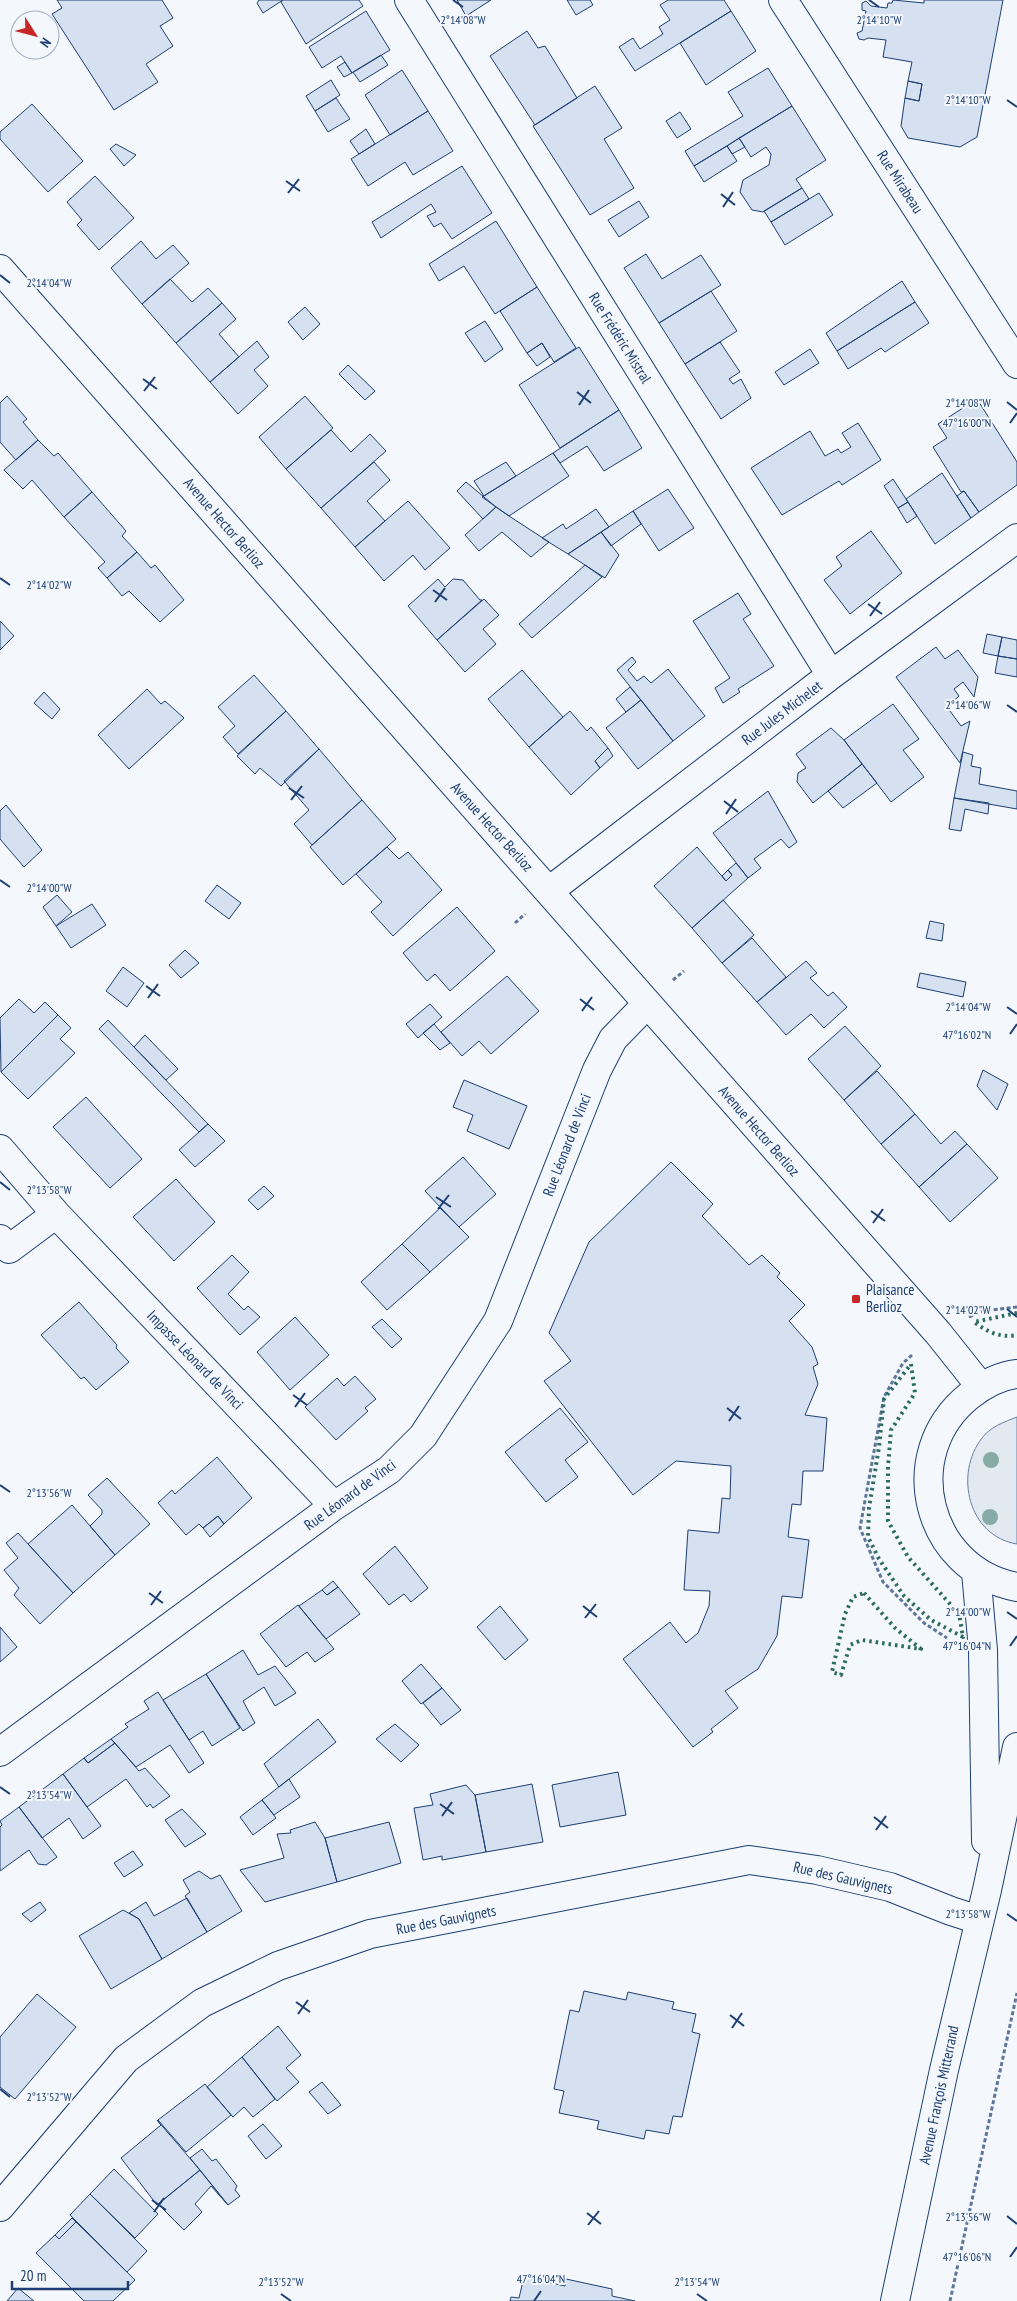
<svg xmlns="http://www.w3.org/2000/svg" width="1017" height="2301" viewBox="0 0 1017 2301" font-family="'PT Sans Narrow',sans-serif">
  <rect width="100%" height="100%" fill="#f4f7fb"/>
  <path fill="#e3e9f0" stroke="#687fa3" d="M1017,1417v127c-49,-8 -63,-70 -35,-106 8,-11 22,-16 35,-21z"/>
  <path fill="#d5e0f0" stroke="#1d3f73" d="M57,0h105l11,18 -13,8 13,20 -27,18 12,18 -44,28 -62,-96 10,-6z
    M259,0h24l-20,13 -6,-10z
    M283,0h76l4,6 -57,38 -25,-42z
    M457,0h34l-25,16z
    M567,0h23l3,5 -17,10z
    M668,0h56l7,11 -96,60 -16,-24 14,-9 7,11 23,-15 -4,-7 11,-7 -10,-15z
    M893,0l31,3v-3h79l-26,137 -17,10 -52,-9 -7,-12 4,-28 14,3 3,-17 -14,-3 4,-19 -29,-5 3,-17 -18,-2 -4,2 -5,-1 -2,-6 5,-2 4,-20 -4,-1v-7l4,-2 5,5 16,2 1,-5h4z
    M366,11l24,39 -38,23 -11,-17 -19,12 -13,-21z
    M731,11l25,40 -50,34 -26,-42z
    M527,31l11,17 7,-2 32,52 -42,27 -45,-69z
    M381,55l7,10 -28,17 -7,-10z
    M345,62l7,11 -8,4 -7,-10z
    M768,68l24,38 -98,60 -9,-15 58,-35 -15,-24z
    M402,70l26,41 -38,24 -25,-40z
    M331,80l9,15 -25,16 -9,-15z
    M908,81l14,3 -3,17 -14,-3z
    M595,86l27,42 -18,11 30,49 -44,27 -57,-89z
    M336,98l14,21 -22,13 -13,-21z
    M32,104l51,57 -35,31 -48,-53v-7z
    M792,106l34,54 -30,19 6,9 -39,24 -11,-2 -12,-18 3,-12 26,-15 2,-11 -5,-7 -15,10 -12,-19z
    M428,111l25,40 -40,24 -8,-13 -37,24 -17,-27z
    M680,112l11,17 -14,9 -11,-17z
    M366,129l9,15 -16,10 -9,-13z
    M739,138l6,9 -13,7 -5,-8z
    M116,144l20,11 -12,11 -14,-17z
    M727,146l10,15 -33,21 -10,-16z
    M462,166l30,47 -40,26 -11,-16 -7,4 -7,-11 9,-4 -5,-8 -50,34 -9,-16z
    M95,176l39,42 -35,32 -22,-25 5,-5 -15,-18z
    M802,188l7,11 -38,23 -7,-11z
    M819,193l14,22 -48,30 -14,-23z
    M639,201l10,16 -30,20 -11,-17z
    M496,221l41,66 -42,27 -31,-48 -25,15 -10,-17z
    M141,241l15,18 17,-14 16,18 -47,41 -31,-36z
    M646,254l16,25 39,-24 20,30 -62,38 -35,-55z
    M170,279l22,23 16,-14 14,15 -46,40 -34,-39z
    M902,281l13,21 -78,49 -11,-18z
    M537,287l39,61 -22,14 -12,-19 -15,10 -27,-42z
    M711,291l26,40 -52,33 -26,-41z
    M915,302l14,21 -44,29 -4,-4 -33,21 -11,-18z
    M222,303l14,16 -17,15 20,23 -29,25 -34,-39z
    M305,307l15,17 -17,16 -15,-18z
    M485,321l18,28 -18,13 -20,-29z
    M257,341l12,16 -15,13 14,16 -30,28 -28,-32z
    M720,342l20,30 -11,7 4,5 8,-5 10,19 -30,21 -36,-55z
    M542,343l8,14 -13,9 -10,-13z
    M579,347l40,63 -59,38 -41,-63z
    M810,349l9,14 -35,22 -9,-13z
    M348,365l27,26 -10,9 -26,-26z
    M7,396l20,23 -4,3 15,18 -22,20 -16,-18v-39z
    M305,396l28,32 -47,41 -27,-32z
    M977,399l40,63v23l-38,27 -15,-21 -3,1 -28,-45 14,-9 -9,-14z
    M619,410l23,38 -38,23 -17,-25 -27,17 -7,-10z
    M858,423l23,37 -39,25 -3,-4 -57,34 -31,-47 59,-37 15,25 13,-7 3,4 10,-6 -9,-14z
    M331,430l20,22 19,-18 16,17 -65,57 -35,-39z
    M38,440l16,16 4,-3 34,39 -28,25 -32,-37 -9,9 -19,-19z
    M553,453l16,23 -60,40 -27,-19z
    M374,462l16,18 -23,21 18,20 -30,26 -34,-39z
    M506,462l10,14 -32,20 -10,-15z
    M942,473l29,45 -36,26 -29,-45z
    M893,479l15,23 -10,6 -14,-22z
    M466,482l30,25 -13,12 -26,-28z
    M668,489l26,39 -35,23 -26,-40z
    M964,491l15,21 -8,6 -14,-22z
    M92,492l34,39 -4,5 15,16 -30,26 -9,-10 7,-6 -41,-45z
    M408,501l42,47 -25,22 -12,-15 -29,26 -29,-34z
    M908,502l9,14 -10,7 -9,-15z
    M496,507l13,9 40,26 -18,15 -29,-25 -23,19 -14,-16z
    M596,509l13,18 -41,27 -26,-16 21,-14 3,5z
    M633,511l8,13 -30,22 -10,-14z
    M871,531l31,42 -52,41 -26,-34 18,-14 -6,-9z
    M601,532l18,23 -14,23 -37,-24z
    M137,552l14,16 4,-3 29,35 -24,22 -31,-31 -7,5 -15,-18z
    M585,565l17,12 -70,61 -13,-14z
    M438,579l7,8 8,-8 10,1 17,20h2l-45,40 -29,-34z
    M738,593l13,21 -8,5 31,47 -36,23 2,3 -17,11 -8,-15 15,-10 -37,-57z
    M484,599l15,16 -16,14 13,15 -31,28 -28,-32z
    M0,621l14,15 -14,14z
    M987,634l15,3 -4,19 -15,-3z
    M1002,637l15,3v19l-19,-3z
    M936,647l9,12 13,-9 20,27 -4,20 -11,-15 -9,7 5,7 -12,11 14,19 9,-5 -10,42 -64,-86z
    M998,656l19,3v18l-22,-4z
    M632,657l4,5 -8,8 9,11 7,-5 7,7 17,-14 37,47 -32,25 -56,-71z
    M522,670l41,47 -34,30 -41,-48z
    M254,675l32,36 -48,43 -15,-17 12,-11 -17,-19z
    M630,687l11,13 -15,12 -10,-13z
    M147,689l14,15 4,-3 19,17 -55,51 -31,-34z
    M44,692l16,17 -8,10 -18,-16z
    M641,700l32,41 -35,28 -32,-41z
    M893,704l26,35 -16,11 21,27 -33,25 -47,-62z
    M286,711l33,38 -38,37 -21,-18 -5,6 -18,-18z
    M570,711l17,20 4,-4 17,21 -13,13 5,7 -29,27 -42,-48z
    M831,728l13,12 18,24 -49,39 -16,-21 1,-9 8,-5 -10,-14z
    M608,748l5,8 -13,12 -5,-7z
    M319,749l43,51 -50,45 -18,-21 15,-14 -25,-29z
    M963,752l10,3 -2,11 10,2 -2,16 38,7v18l-63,-11z
    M862,764l15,19 -34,25 -15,-17z
    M768,791l29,51 -8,6 -8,-9 -27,20 7,9 -13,10 -35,-45z
    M954,798l35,5 -1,11 -23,-5 -4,22 -12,-2z
    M362,800l34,39 -53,46 -33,-38z
    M6,805l36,45 -18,17 -24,-28v-28z
    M387,847l12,12 9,-7 34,38 -49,46 -22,-24 11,-10 -26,-28z
    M697,847l29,34 6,-6 -4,-5 8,-7 12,15 -56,50 -38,-42z
    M728,870l4,5 -6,6 -4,-5z
    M217,885l24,18 -12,16 -24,-18z
    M57,895l15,17 -16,14 -13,-19z
    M723,900l31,35 -32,28 -30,-35z
    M92,904l14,21 -35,23 -15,-22z
    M457,907l38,44 -45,40 -15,-17 -8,7 -24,-28z
    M930,921l14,3 -2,17 -16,-3z
    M752,938l34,39 -29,25 -35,-39z
    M185,950l14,13 -18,15 -12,-13z
    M806,961l11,12 -7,5 18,18 5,-4 14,15 -23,21 -13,-14 -25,21 -29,-33z
    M123,967l21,16 -17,24 -21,-16z
    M920,973l46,9 -3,15 -46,-10z
    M507,976l32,35 -48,43 -12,-13 -17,15 -21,-24z
    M19,999l15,14 11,-11 13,13 -57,57 -1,-54z
    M430,1004l12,13 -24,21 -12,-14z
    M58,1015l13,13 -11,11 15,14 -47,46 -27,-27z
    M108,1020l100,104 -9,8 -100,-103z
    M434,1024l16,19 -10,7 -17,-17z
    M845,1026l36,40 -37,34 -36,-41z
    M145,1035l33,34 -12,11 -32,-33z
    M983,1070l25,14 -11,26 -20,-24z
    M877,1071l38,43 -34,30 -37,-44z
    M464,1080l63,26 -18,43 -42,-18 6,-16 -20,-8z
    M86,1097l56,62 -32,29 -57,-61z
    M915,1114l26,30 14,-13 12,13 -48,43 -38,-43z
    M208,1124l17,17 -30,26 -16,-17z
    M967,1144l31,34 -48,44 -31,-35z
    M463,1157l33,37 -37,33 -34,-36z
    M671,1162l42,42 -11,12 47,49 13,-10 18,18 -3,4 28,28 -16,16 23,26 6,17 -5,3 5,17 -13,31 22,3 -4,53h-20l-2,34 -9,-1 -4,33 21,3 -7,58 -20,-2 -5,40 -19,33 -33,22 13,17 -27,21 2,3 -20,15 -70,-88 47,-37 16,21 12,-10 11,-27 1,-15 -26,-1 4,-60 31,3 3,-35 8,1 1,-33 -55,-5 -43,34 -89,-114 27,-20 -22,-28 40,-91z
    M176,1179l39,43 -41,39 -41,-44z
    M264,1186l10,10 -16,14 -10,-10z
    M440,1208l29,29 -39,35 -28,-28z
    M402,1244l28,28 -43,38 -26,-28z
    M232,1255l17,17 -21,22 16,16 4,-4 12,11 -20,18 -43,-47z
    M79,1302l38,43 -1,3 13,14 -33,28 -12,-13 -3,2 -40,-44z
    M295,1317l34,38 -39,35 -33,-38z
    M382,1319l20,20 -10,9 -20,-21z
    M355,1376l21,23 -11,9 3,3 -32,29 -31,-33 32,-29 7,8z
    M560,1408l28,34 -23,18 13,17 -32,25 -41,-50z
    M217,1457l35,41 -28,26 -6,-8 -15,12 -4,-4 -13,11 -28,-32 14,-13 3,4z
    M107,1478l43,46 -35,31 -25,-29 12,-12v-4l-14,-15z
    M72,1505l43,50 -42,38 -45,-49z
    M218,1516l6,8 -14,13 -7,-9z
    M18,1533l55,60 -33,31 -26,-29 5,-7 -15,-18 14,-12 -12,-15z
    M395,1546l33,42 -17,14 -7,-8 -15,11 -26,-31z
    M333,1581l5,6 -11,8 -5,-5z
    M338,1587l22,27 -34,25 -27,-33 23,-16 5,5z
    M298,1605l36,44 -19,13 -8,-10 -21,15 -26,-33z
    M500,1606l28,34 -23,20 -28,-33z
    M0,1627l17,20 -17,15z
    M243,1650l15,25 17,-9 21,27 -21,13 -11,-19 -21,14 12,22 -12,8 -37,-57z
    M421,1664l21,24 -21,16 -19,-23z
    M206,1674l34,54 -28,18 -9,-15 -14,9 -26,-40z
    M442,1688l19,22 -20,15 -18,-22z
    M158,1692l46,71 -15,10 -19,-28 -34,22 -25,-28 17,-12 -3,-3 24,-15 -5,-8z
    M318,1719l18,23 -57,45 -15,-23z
    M395,1724l24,21 -18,17 -25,-23z
    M111,1739l4,4 -27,20 -4,-5z
    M115,1743l24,28 6,-3 25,28 -17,12 -3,-4 -3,3 -21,-28 -39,28 -24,-33 21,-16 4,5z
    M618,1772l8,43 -66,12 -8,-42z
    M63,1774l38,52 -18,13 -14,-21 -27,20 -23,-31z
    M289,1779l11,18 -26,18 -12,-15z
    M532,1784l11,58 -57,10 -11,-57z
    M466,1785l9,10 11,57 -44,8v-4l-19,4 -9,-52 19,-3 -3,-11z
    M262,1800l14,18 -23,17 -13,-18z
    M19,1807l38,50 -11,8 -8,-1 -9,-14 -29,21v-44l2,-2 -2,-4z
    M182,1809l24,25 -21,13 -20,-27z
    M315,1822l10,16 12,44 -72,20 -25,-32 44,-12 -7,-24 14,-1 -1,-3z
    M389,1822l12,41 -64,19 -12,-44z
    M133,1851l10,14 -19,12 -10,-14z
    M199,1871l12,8 9,-4 22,36 -35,21 -22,-36 5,-4 -7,-12z
    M187,1898l20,34 -45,27 -23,-40 -10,-6 17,-11 8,14z
    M40,1902l6,8 -15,12 -9,-8z
    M123,1910l16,9 23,40 -51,30 -32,-53z
    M584,1991l42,9 2,-8 46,10 -2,7 24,5 -4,18 8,2 -18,83 -9,-1 -4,18 -23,-4 -2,9 -47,-10 2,-8 -40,-8 5,-22 -10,-2 16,-79 9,2z
    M37,1994l39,33 -61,72 -15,-12v-50z
    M278,2026l23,29 -15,13 13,14 -22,19 -35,-44z
    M242,2057l33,42 -22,18 -9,-10 -11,10 -26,-30z
    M322,2082l19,23 -13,9 -19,-22z
    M205,2084l26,31 -45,37 -28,-32z
    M157,2120l43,50 -43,35 -36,-47 40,-33z
    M263,2124l19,22 -16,13 -18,-23z
    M202,2149l10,12 4,-2 21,27 -2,4 5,6 -12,9 -38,-47z
    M114,2169l44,45 -23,24 -45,-44z
    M200,2170l28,35 -17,-19 -16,18 7,8 -18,18 -26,-26z
    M90,2194l57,57 -20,21 -57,-57z
    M72,2218l4,4 -17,17 -4,-4z
    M76,2222l59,58 -22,21h-29l-48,-48 19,-18 4,4z
    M524,2277l41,9 1,-7 46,10v7l23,5h-125l1,-4 8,1z
    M18,2288l16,13h-27z"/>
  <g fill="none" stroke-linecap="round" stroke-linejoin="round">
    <g stroke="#1d3f73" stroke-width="30">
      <path id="minor" d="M409,0l422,675
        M783,0l234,364
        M0,269l938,1064 43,54
        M549,891l282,-216 186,-137
        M0,1149l56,65 278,292
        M0,1239l9,10 47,-35
        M0,1752l334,-246 55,-36 34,-34 75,-115 99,-251 16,-31 34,-35
        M0,2207l126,-148 76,-56 76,-37 92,-32 379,-74 68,10 73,17 61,24 28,9"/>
    </g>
    <g stroke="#1d3f73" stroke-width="30">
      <path id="major" d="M1017,1374c-18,2 -34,11 -48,22 -72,58 -43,174 48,191
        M976,1572l7,78 3,191
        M895,2301l49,-231 43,-180 30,-143"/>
    </g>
    <path stroke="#5e769c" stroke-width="3" stroke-dasharray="4 2.5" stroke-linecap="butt" d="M515,923l10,-9
      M673,980l11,-9
      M969,1317l14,-6 34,-4
      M912,1355l-9,8 -19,34 -24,131 23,54 41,41 23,15
      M950,2301l67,-308"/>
    <use href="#minor" stroke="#f4f7fb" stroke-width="28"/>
    <use href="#major" stroke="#f4f7fb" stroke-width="28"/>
    <path stroke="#2c6c60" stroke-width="4" stroke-dasharray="2.5 4" stroke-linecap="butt" d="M1017,1313l-43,9c14,10 25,16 43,13
      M911,1364l4,29 -24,37 -3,37v54l20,36 51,57 4,23 -32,-17 -27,-24 -25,-37 -11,-22 1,-29 10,-61 5,-48z
      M864,1593l31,35 26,21 -59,-9 -12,5 -9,30 -9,-3 13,-58 8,-17z"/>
  </g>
  <g fill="#86aba6">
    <circle cx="991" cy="1460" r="8"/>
    <circle cx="990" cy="1517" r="8"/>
  </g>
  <path fill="none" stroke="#1d3f73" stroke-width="2" d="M453,0l10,7M869,0l10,7M1007,100l10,7M286,181l14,10M288,193l11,-14M721,194l14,11M723,207l10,-15M0,275l10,8M143,379l14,10M144,391l11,-14M577,392l14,11M1007,402l10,8M579,405l10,-15M1010,423l7,-10M0,578l10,7M433,590l14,10M435,602l10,-14M868,604l14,10M870,616l10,-14M1007,705l10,7M289,788l15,10M291,800l11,-14M724,801l14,11M726,814l10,-15M0,880l10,7M146,986l14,10M148,998l10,-14M580,999l14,11M1007,1007l10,7M582,1011l10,-14M1010,1034l7,-10M0,1182l10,8M436,1197l15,10M438,1209l11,-14M871,1211l14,10M873,1223l10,-14M1007,1309l10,8M293,1395l14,10M295,1407l10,-14M727,1408l14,11M729,1421l10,-15M0,1485l10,7M149,1593l14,10M151,1605l10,-14M583,1606l14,11M1007,1612l10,7M585,1618l11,-14M1010,1646l7,-10M0,1787l10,7M440,1804l14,10M442,1816l10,-14M874,1817l14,11M876,1830l10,-14M1007,1914l10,7M296,2002l14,10M298,2014l10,-14M730,2015l14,11M732,2028l10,-15M0,2089l10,8M152,2200l14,10M154,2212l10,-14M587,2213l14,11M1007,2216l10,8M588,2225l11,-14M1010,2257l7,-10M281,2294l10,7M697,2294l10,7M534,2301l7,-10"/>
  <rect fill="#c62828" stroke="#f4f7fb" stroke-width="2" x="851" y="1294" width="10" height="10" rx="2.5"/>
  <g text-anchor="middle" stroke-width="4" stroke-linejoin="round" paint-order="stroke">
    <g font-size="15" fill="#1d3f73" stroke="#f4f7fb">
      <text transform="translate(900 182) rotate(57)" y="5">Rue Mirabeau</text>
      <text transform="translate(620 338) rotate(58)" y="5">Rue Frédéric Mistral</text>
      <text transform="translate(224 523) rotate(49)" y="5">Avenue Hector Berlioz</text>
      <text transform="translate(782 713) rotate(-37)" y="5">Rue Jules Michelet</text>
      <text transform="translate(492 827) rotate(48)" y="5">Avenue Hector Berlioz</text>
      <text transform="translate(759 1131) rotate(49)" y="5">Avenue Hector Berlioz</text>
      <text transform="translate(567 1145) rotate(-69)" y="5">Rue Léonard de Vinci</text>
      <text transform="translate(195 1360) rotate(46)" y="5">Impasse Léonard de Vinci</text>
      <text transform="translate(350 1495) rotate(-36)" y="5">Rue Léonard de Vinci</text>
      <text transform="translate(843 1878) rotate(13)" y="5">Rue des Gauvignets</text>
      <text transform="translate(446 1920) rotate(-11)" y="5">Rue des Gauvignets</text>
      <text transform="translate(939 2095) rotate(-78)" y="5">Avenue François Mitterrand</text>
    </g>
    <g font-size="15" fill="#1d3f73" stroke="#f4f7fb" text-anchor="start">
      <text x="866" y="1295">Plaisance<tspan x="866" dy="17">Berlioz</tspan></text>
    </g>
  </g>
  <g font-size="12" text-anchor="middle" fill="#1d3f73" stroke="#f4f7fb" stroke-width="4" stroke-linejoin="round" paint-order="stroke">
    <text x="463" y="24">2°14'08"W</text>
    <text x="879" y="24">2°14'10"W</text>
    <text x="968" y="104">2°14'10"W</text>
    <text x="49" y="287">2°14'04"W</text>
    <text x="968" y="407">2°14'08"W</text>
    <text x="967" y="427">47°16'00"N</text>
    <text x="49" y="589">2°14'02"W</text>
    <text x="968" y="709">2°14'06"W</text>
    <text x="49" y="892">2°14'00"W</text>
    <text x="968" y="1011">2°14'04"W</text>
    <text x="967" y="1039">47°16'02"N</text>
    <text x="49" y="1194">2°13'58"W</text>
    <text x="968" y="1314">2°14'02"W</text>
    <text x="49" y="1497">2°13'56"W</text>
    <text x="968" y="1616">2°14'00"W</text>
    <text x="967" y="1650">47°16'04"N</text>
    <text x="49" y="1799">2°13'54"W</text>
    <text x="968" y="1918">2°13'58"W</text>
    <text x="49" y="2101">2°13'52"W</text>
    <text x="968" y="2221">2°13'56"W</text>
    <text x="967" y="2261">47°16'06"N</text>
    <text x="541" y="2283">47°16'04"N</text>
    <text x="281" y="2286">2°13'52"W</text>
    <text x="697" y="2286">2°13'54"W</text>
  </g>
  <g transform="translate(35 35) rotate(126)"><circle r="24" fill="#f4f7fb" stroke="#9eadc5"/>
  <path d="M0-4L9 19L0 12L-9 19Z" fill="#c62828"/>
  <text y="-8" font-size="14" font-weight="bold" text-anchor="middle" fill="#1d3f73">N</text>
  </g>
  <path d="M12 2281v8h116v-8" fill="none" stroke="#1d3f73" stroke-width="2.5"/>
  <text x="20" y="2281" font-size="15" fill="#1d3f73" stroke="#f4f7fb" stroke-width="4" paint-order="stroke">20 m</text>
</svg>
